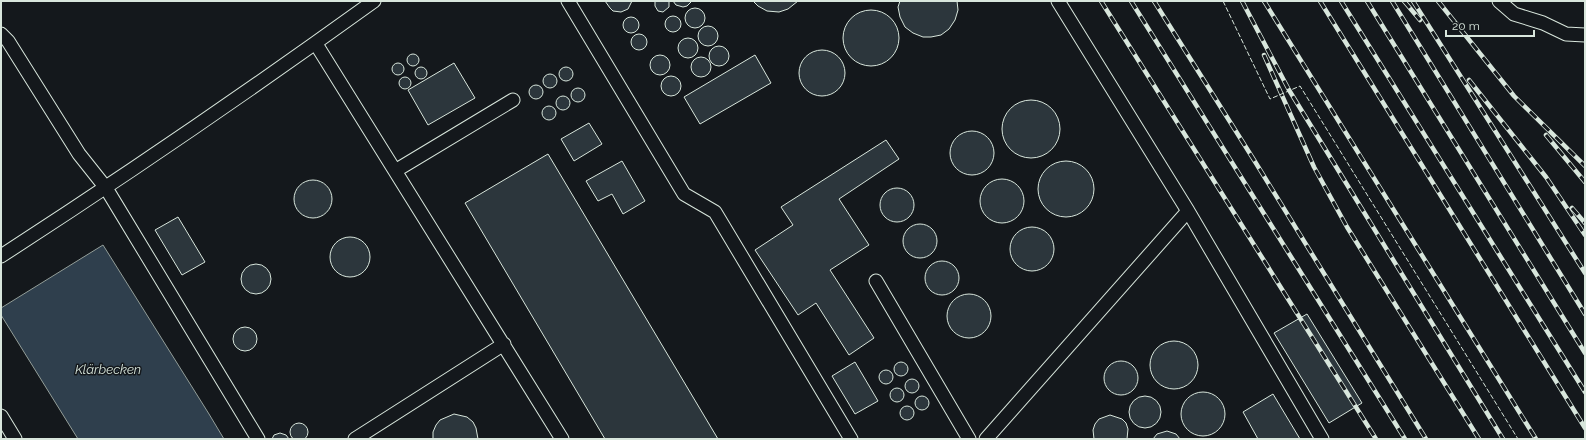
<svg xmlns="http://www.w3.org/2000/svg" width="1586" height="440" viewBox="0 0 1586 440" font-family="Raleway,sans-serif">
  <rect width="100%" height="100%" fill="#14181c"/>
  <path fill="#2f3f4d" stroke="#939e99" d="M103,245l106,169 15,25h-146l-77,-124v-7z"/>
  <path fill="#2c363c" stroke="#d8e6dc" d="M605,1h27l-4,8 -7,3 -8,-1 -3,-3z
    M655,1h14v6l-6,5 -5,-1 -3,-5z
    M673,1h19l-5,5 -4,1 -7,-2z
    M753,1h45l-10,8 -9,3 -12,-1 -9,-5z
    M900,1h57l1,9 -3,10 -6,9 -8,6 -10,2h-8l-10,-4 -8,-6 -5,-10 -2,-10z
    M685 18a10 10 0 1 1 20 0a10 10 0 1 1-20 0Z
    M843 38a28 28 0 1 1 56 0a28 28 0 1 1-56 0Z
    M665 24a8 8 0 1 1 16 0a8 8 0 1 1-16 0Z
    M623 25a8 8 0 1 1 16 0a8 8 0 1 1-16 0Z
    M698 36a10 10 0 1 1 20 0a10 10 0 1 1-20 0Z
    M631 42a8 8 0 1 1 16 0a8 8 0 1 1-16 0Z
    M678 48a10 10 0 1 1 20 0a10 10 0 1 1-20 0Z
    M709 56a10 10 0 1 1 20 0a10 10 0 1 1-20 0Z
    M799 73a23 23 0 1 1 46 0a23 23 0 1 1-46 0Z
    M407 60a6 6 0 1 1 12 0a6 6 0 1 1-12 0Z
    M650 65a10 10 0 1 1 20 0a10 10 0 1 1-20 0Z
    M755,55l16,28 -71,41 -16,-27z
    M691 67a10 10 0 1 1 20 0a10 10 0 1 1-20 0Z
    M392 69a6 6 0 1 1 12 0a6 6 0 1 1-12 0Z
    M454,63l21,35 -47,27 -20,-35z
    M559 74a7 7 0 1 1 14 0a7 7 0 1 1-14 0Z
    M415 73a6 6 0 1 1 12 0a6 6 0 1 1-12 0Z
    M543 81a7 7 0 1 1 14 0a7 7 0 1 1-14 0Z
    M661 86a10 10 0 1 1 20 0a10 10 0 1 1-20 0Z
    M399 83a6 6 0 1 1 12 0a6 6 0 1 1-12 0Z
    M529 92a7 7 0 1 1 14 0a7 7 0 1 1-14 0Z
    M571 95a7 7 0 1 1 14 0a7 7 0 1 1-14 0Z
    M556 103a7 7 0 1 1 14 0a7 7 0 1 1-14 0Z
    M1002 129a29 29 0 1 1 58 0a29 29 0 1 1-58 0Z
    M542 113a7 7 0 1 1 14 0a7 7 0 1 1-14 0Z
    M589,123l13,21 -28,17 -13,-22z
    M950 153a22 22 0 1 1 44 0a22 22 0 1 1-44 0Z
    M886,140l13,19 -60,40 30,46 -39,25 44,68 -25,17 -33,-52 -18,12 -43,-65 38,-25 -12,-18z
    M548,154l170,285h-113l-140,-236z
    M622,161l23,40 -22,13 -11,-20 -14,7 -12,-20z
    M1038 189a28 28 0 1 1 56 0a28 28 0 1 1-56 0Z
    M980 201a22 22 0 1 1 44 0a22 22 0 1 1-44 0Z
    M294 199a19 19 0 1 1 38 0a19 19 0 1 1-38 0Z
    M880 205a17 17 0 1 1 34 0a17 17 0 1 1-34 0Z
    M178,217l27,45 -23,13 -27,-45z
    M903 241a17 17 0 1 1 34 0a17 17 0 1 1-34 0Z
    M1010 249a22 22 0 1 1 44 0a22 22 0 1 1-44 0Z
    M330 257a20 20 0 1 1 40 0a20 20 0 1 1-40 0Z
    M925 278a17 17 0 1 1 34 0a17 17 0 1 1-34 0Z
    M241 279a15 15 0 1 1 30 0a15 15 0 1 1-30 0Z
    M947 316a22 22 0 1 1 44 0a22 22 0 1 1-44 0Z
    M1307,314l55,89 -33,20 -55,-90z
    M233 339a12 12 0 1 1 24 0a12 12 0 1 1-24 0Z
    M1150 365a24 24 0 1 1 48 0a24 24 0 1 1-48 0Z
    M1104 378a17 17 0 1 1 34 0a17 17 0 1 1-34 0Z
    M894 369a7 7 0 1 1 14 0a7 7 0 1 1-14 0Z
    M855,362l23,39 -23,13 -23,-38z
    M879 377a7 7 0 1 1 14 0a7 7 0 1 1-14 0Z
    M905 386a7 7 0 1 1 14 0a7 7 0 1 1-14 0Z
    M890 395a7 7 0 1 1 14 0a7 7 0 1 1-14 0Z
    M1181 414a22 22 0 1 1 44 0a22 22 0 1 1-44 0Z
    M1273,394l27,45h-42l-15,-27z
    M915 403a7 7 0 1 1 14 0a7 7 0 1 1-14 0Z
    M1129 412a16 16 0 1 1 32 0a16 16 0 1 1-32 0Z
    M900 413a7 7 0 1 1 14 0a7 7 0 1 1-14 0Z
    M454,414l13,3 6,5 3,6 2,11h-45v-7l3,-7 4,-5z
    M1110,415l12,4 4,4 2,6 -1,10h-33l-1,-9 2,-6 4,-5z
    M290 432a9 9 0 1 1 18 0a9 9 0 1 1-18 0Z
    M1167,431l9,3 4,5h-27l4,-5z
    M280,433l6,2 3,4h-17l2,-4z"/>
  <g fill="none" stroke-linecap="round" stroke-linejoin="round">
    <g stroke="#d8e6dc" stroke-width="15">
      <path id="lane" d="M568,1l116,193 31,18 136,227
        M1058,1l130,210 134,228
        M1499,1l15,13 29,9 23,11 19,1
        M1,34l7,7 71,113 27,34 152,251
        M316,44l246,395
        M395,171l118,-71
        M1,256c127,-82 251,-167 373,-255
        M876,281l93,158
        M1,416l14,23
        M355,439l149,-95
        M986,439l202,-228"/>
    </g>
    <use href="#lane" stroke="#14181c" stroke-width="13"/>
    <g stroke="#d8e6dc" stroke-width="4.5">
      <path id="rail" d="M1101,1l275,438
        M1131,1l274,438
        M1154,1l100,159 172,279
        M1242,1l47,89 214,349
        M1264,1l272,438
        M1320,1l265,427
        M1341,1l244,391
        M1367,1l218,352
        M1392,1l193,313
        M1404,1l16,19
        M1413,1l172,272
        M1438,1l76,95 71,70
        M1264,55l50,112 33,60 132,212
        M1469,80l77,97 39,58
        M1546,135l39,47
        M1572,208l13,15"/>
    </g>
    <use href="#rail" stroke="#14181c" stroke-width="3" stroke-dasharray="9" stroke-linecap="butt"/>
    <path stroke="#d8e6dc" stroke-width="1" stroke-dasharray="5 2" stroke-linecap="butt" d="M1223,1l47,98 30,-13 218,353"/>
  </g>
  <g text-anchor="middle" stroke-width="3" stroke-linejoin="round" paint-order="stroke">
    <g font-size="13" font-style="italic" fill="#d8e6dc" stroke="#14181c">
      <text x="108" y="374">Klärbecken</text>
    </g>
  </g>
  <rect width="1586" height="440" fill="none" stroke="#d8e6dc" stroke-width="4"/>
  <path d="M1446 30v6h88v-6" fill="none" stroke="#d8e6dc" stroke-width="2"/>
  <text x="1452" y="30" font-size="12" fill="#d8e6dc" stroke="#14181c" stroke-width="3" paint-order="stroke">20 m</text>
</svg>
